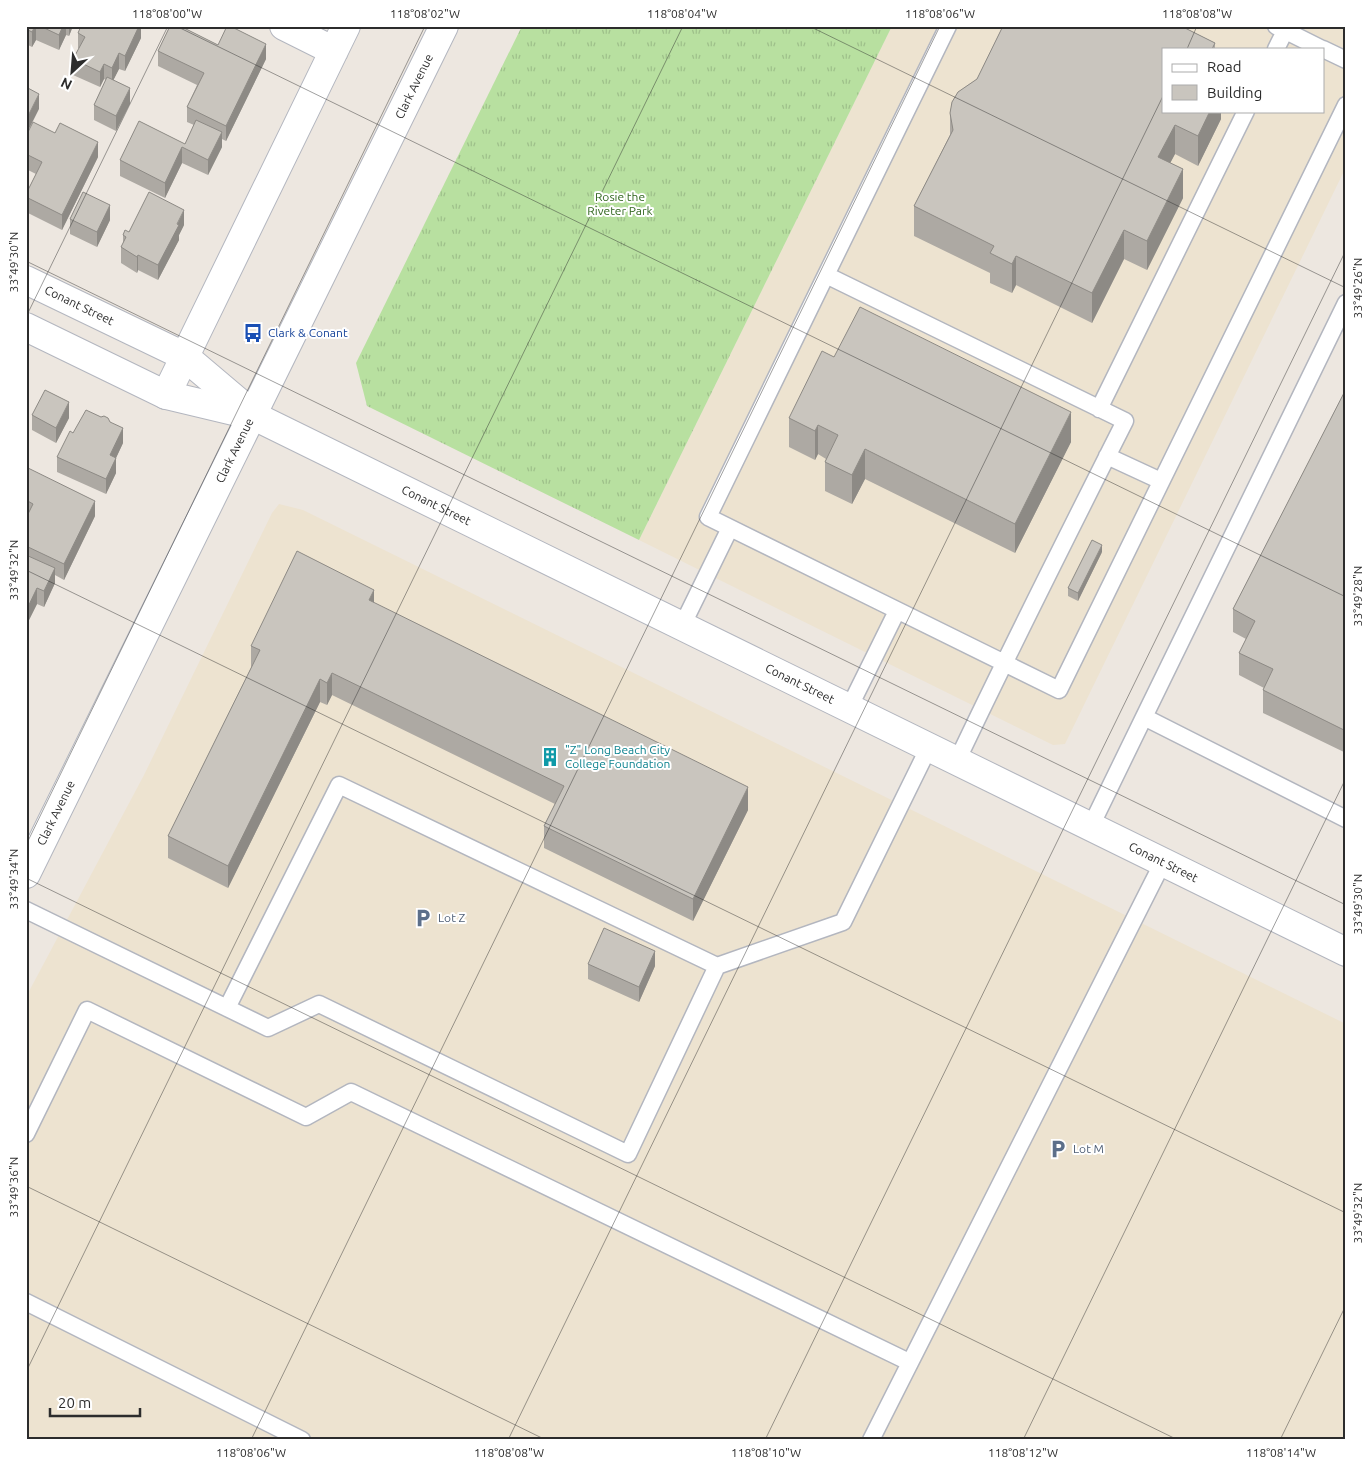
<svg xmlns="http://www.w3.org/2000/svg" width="1372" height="1466" viewBox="0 0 1372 1466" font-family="Ubuntu,sans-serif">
  <defs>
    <pattern id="grass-tufts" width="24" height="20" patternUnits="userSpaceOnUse" patternTransform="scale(1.25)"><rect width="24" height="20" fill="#b8e0a0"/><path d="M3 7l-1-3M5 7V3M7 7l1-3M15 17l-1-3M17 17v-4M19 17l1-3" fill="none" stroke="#9ec08a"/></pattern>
  </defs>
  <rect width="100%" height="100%" fill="#ede7e0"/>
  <path fill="#ede3d0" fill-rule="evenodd" d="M892,26h454v141l-281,577 -12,1 -414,-205zM1163,49h160v62h-160z
    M279,504l24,6 1043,514v416h-1320v-443l118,-222 128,-262z"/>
  <path fill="url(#grass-tufts)" d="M522,26h370l-253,514 -272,-134 -11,-43z"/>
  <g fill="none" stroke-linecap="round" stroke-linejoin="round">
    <g stroke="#b3b6bf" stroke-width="19">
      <path id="lane" d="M1276,26l46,23
        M1276,49l9,-18
        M1323,49l23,11
        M826,275l122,-249
        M1346,303l-202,414 202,102
        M1099,409l147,-298
        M1107,456l54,25
        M682,626l48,-98
        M849,708l48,-97
        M957,761c54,-114 111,-227 168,-340l-299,-146 -118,242c117,57 234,116 351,173l287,-585
        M1090,828l54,-111
        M26,910l242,118 51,-24 309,150 89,-188 126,-44 86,-175
        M227,1008l112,-223 378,181
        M26,1134l61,-124 219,107 45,-25 558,270
        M26,1302l276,138
        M871,1440l292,-578"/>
    </g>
    <g stroke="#b3b6bf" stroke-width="30">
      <path id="street" d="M284,26l50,25
        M166,395l180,-369"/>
    </g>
    <g stroke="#b3b6bf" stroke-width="30">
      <g id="secondary">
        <path id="s1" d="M26,280l158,76 65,55"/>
        <path id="s2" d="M26,327l140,68 88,21 1092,536"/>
        <path id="s3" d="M26,874l418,-848"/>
      </g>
    </g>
    <use href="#lane" stroke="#fff" stroke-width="16"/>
    <use href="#street" stroke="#fff" stroke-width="28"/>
    <use href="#secondary" stroke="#fff" stroke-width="28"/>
  </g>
  <path fill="#ada9a3" d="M26,26h47l-4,10 -3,-1 -7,15 -23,-10 -4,7 -6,-3z
    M141,26v12l-16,33 -6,-2 -6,11 17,23 -14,28 -22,-11v-15l12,-25 -2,-1 -4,8 -27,-12v-16l6,-10 -1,-1v-15z
    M1003,26h178l34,17v6h-52v62h58v8l-23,47 -23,-12 -5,9 13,6v29l-36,72 -23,-11 -32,64 -76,-38 -4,8 -22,-10v-10l-76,-37v-30l36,-71v-22l2,-11 6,-10 19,-13z
    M218,45l48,14 -40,82 -4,-2v8l-14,28 -26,-12 -17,35 -45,-22v-16l65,-16 9,-19 -7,-3v-15l10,-22 -39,-19v-15z
    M26,136l72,21 -36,73 -36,-18v-18l10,-20 -10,-5z
    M70,219l40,1 -13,27 -27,-13z
    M184,225l-5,10v5l-21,40 -20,-10 -1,3 -16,-10v-16l2,-3v-9l6,-3z
    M834,357l237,85 -56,111 -150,-74 -13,25 -27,-13v-29l1,-3 -8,-5 -3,6 -26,-13v-29z
    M1346,389v364l-83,-40v-23l1,-2 -25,-13v-22l7,-14 -13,-7v-23z
    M32,415l37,3 -13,25 -24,-13z
    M110,422l13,21 -7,15v15l-10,21 -49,-22v-15l16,-24z
    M26,467l69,49 -31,64 -9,-5v8l-11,24 -7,-3 -11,22v-108l1,-2h-1z
    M1102,552l-24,49 -10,-5v-8z
    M374,603l374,207 -55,111 -149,-73v-22l11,-22 -223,-109 -5,10 -7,-3 -92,186 -60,-30v-22l83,-168v-22z
    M588,964l67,2 -16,36 -51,-23z"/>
  <path fill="#8d8a85" d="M35,26h1v14l-4,7v-15z
    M63,26h3v9l-7,15v-15z
    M69,26h4l-4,10z
    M139,26h2v12l-16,33v-15z
    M266,44v15l-40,82v-15z
    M119,53v16l-7,14v-15z
    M104,64v15l-4,8v-15z
    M130,88v15l-14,28v-15z
    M39,94v15l-13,26v-15z
    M1210,111h11v8l-23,47v-30z
    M1175,125v29l-17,32v-29z
    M222,132v15l-14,28v-15z
    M98,142v15l-36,73v-15z
    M182,147v16l-17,35v-15z
    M1183,169v29l-36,72v-29z
    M110,205v15l-13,27v-15z
    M184,210v15l-5,10v5l-21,40v-15z
    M1124,230v29l-32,64v-30z
    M138,255v15l-1,3v-16z
    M1016,256v29l-4,8v-29z
    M69,402v16l-13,25v-15z
    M1071,412v30l-56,111v-29z
    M818,425v29l-3,6v-29z
    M123,428v15l-7,15v15l-10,21v-15l4,-24z
    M865,449v30l-13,25v-29z
    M95,501v15l-31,64v-16z
    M1102,545v7l-24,49v-8z
    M55,568v15l-11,24v-16z
    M37,588v16l-11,22v-15z
    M374,590v22l-5,-12z
    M332,673v22l-5,10v-22z
    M320,679v23l-92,186v-22z
    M748,787v23l-55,111v-22z
    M655,951v15l-16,36v-15z"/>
  <path fill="#c9c5be" stroke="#8d8a85" d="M26,26h9l-3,6 -6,-3z
    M40,26h23l-4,9z
    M81,26h58l-14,30 -6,-3 -7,15 -8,-4 -4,8 -27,-13 12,-22 -7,-4z
    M170,26h10l38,19 9,-19h3l36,18 -40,82 -39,-19 17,-34 -46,-22z
    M1003,26h178l34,17 -3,6h-49v62h47l-12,25 -23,-11 -17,32 25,12 -36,72 -23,-11 -32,63 -76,-37 -4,8 -22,-11 4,-7 -80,-40 39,-76 -3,-17 2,-11 6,-10 19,-13z
    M107,77l23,11 -14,28 -22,-11z
    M26,87l13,7 -13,26z
    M196,120l26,12 -14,28 -26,-13 -17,36 -45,-23 19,-39 46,23z
    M33,122l22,11 5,-10 38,19 -36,73 -36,-18v-3l16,-32 -16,-8v-18z
    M83,192l27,13 -13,27 -27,-13z
    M149,192l35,18 -7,14 2,1 -21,40 -20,-10 -1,2 -16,-10 5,-10 -3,-2 2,-5 4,2z
    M860,307l211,105 -56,112 -150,-75 -13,26 -27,-13 13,-27 -20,-10 -3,6 -26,-13 33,-67 12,6z
    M1346,389v342l-83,-41 10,-21 -34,-16 16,-32 -22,-12z
    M45,390l24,12 -13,26 -24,-13z
    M86,410l15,7 3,-1 4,2 2,4 13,6 -13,27 6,3 -10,21 -49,-22 13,-26 3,2z
    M26,467l69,34 -31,63 -38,-18v-28l7,-14 -7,-4z
    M1092,540l10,5 -24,48 -10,-5z
    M297,551l77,39 -5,10 379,187 -55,112 -149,-73 20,-40 -232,-113 -5,10 -7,-4 -92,187 -60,-30 92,-186 -9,-4z
    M26,555l29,13 -11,23 -7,-3 -11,23z
    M604,928l51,23 -16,36 -51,-23z"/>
  <path fill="none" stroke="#2c2c2c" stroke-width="1" stroke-opacity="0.45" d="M176,26l1170,571M809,26l537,262M1187,49l10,-23M26,261l1320,644M26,317l142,-291M26,570l1320,643M26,845l399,-819M26,878l1152,562M26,1186l520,254M26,1372l657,-1346M251,1440l689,-1414M508,1440l655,-1344M765,1440l581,-1190M1023,1440l323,-662M1280,1440l66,-135"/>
  <defs>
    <g id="bus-bare" transform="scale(1.5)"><path d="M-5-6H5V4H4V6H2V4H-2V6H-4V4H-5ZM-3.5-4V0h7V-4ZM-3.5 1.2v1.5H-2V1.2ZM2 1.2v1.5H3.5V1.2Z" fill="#1a4fb4" stroke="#fff" stroke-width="2.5" paint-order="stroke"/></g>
    <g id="building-bare" transform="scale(1.5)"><path d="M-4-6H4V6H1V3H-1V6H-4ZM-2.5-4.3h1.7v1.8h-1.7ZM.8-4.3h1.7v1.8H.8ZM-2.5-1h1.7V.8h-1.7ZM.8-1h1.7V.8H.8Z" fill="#0f9aa8" stroke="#fff" stroke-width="2.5" paint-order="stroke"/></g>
    <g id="parking-bare" transform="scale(1.5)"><path d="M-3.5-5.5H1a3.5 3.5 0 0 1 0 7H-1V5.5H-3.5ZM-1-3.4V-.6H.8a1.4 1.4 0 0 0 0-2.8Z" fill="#5c6f8a" stroke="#fff" stroke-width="2.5" paint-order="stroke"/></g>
  </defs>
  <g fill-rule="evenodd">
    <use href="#bus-bare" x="253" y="333"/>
    <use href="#building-bare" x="550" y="757"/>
    <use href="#parking-bare" x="423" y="918"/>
    <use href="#parking-bare" x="1058" y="1149"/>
  </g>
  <g text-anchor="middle" stroke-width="4" stroke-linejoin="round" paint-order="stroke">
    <g font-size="12" fill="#2c2c2c" stroke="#fff">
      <text dy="4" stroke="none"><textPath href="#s3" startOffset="878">Clark Avenue</textPath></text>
      <text dy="4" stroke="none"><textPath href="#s1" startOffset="59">Conant Street</textPath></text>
      <text dy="4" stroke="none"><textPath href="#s3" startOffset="472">Clark Avenue</textPath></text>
      <text dy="4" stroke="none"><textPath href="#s2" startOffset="449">Conant Street</textPath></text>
      <text dy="4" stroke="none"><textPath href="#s2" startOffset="854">Conant Street</textPath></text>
      <text dy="4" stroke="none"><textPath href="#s3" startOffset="68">Clark Avenue</textPath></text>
      <text dy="4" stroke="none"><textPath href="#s2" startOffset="1259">Conant Street</textPath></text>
    </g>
    <g font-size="12" fill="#31661f" stroke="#fff">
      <text x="620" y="201">Rosie the<tspan x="620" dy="14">Riveter Park</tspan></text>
    </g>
    <g font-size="12" fill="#164399" stroke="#fff" text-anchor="start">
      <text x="268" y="337">Clark &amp; Conant</text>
    </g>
    <g font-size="12" fill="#0d838f" stroke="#fff" text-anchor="start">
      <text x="565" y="754">"Z" Long Beach City<tspan x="565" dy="14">College Foundation</tspan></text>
    </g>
    <g font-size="12" fill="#4e5e75" stroke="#fff" text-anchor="start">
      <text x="438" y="922">Lot Z</text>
      <text x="1073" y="1153">Lot M</text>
    </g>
  </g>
  <rect width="1372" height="1466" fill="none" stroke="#ffffff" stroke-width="55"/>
  <rect x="1162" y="48" width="162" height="65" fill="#ffffff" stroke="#ababab"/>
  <rect x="1172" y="64" width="25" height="8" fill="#ffffff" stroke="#ababab"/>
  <text x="1207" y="72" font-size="15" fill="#2c2c2c">Road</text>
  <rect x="1172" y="85" width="25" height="15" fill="#c9c5be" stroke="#ababab"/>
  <text x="1207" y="98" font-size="15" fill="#2c2c2c">Building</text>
  <g transform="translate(72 72) rotate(206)" stroke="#ffffff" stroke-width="4" paint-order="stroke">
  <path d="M0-4L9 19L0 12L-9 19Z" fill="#2c2c2c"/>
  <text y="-8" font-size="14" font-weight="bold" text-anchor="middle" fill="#2c2c2c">N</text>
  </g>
  <path d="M50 1408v8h90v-8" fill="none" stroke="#2c2c2c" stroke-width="2.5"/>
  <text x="58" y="1408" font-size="15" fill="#2c2c2c" stroke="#ffffff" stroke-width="4" paint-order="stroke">20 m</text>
  <rect x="28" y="28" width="1316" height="1410" fill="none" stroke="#2c2c2c" stroke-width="2"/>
  <g font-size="12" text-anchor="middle" fill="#2c2c2c">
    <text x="167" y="18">118°08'00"W</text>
    <text x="425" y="18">118°08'02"W</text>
    <text x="682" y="18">118°08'04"W</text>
    <text x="940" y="18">118°08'06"W</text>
    <text x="1197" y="18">118°08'08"W</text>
    <text transform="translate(14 262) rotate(-90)" y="4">33°49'30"N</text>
    <text transform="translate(1358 288) rotate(-90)" y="4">33°49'26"N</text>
    <text transform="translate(14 570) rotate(-90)" y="4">33°49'32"N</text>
    <text transform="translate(1358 596) rotate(-90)" y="4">33°49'28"N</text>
    <text transform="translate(14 879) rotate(-90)" y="4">33°49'34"N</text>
    <text transform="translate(1358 904) rotate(-90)" y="4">33°49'30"N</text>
    <text transform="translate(14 1187) rotate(-90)" y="4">33°49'36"N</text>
    <text transform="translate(1358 1213) rotate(-90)" y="4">33°49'32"N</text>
    <text x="251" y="1457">118°08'06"W</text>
    <text x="509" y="1457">118°08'08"W</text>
    <text x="766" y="1457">118°08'10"W</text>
    <text x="1023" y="1457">118°08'12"W</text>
    <text x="1281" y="1457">118°08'14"W</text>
  </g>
</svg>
